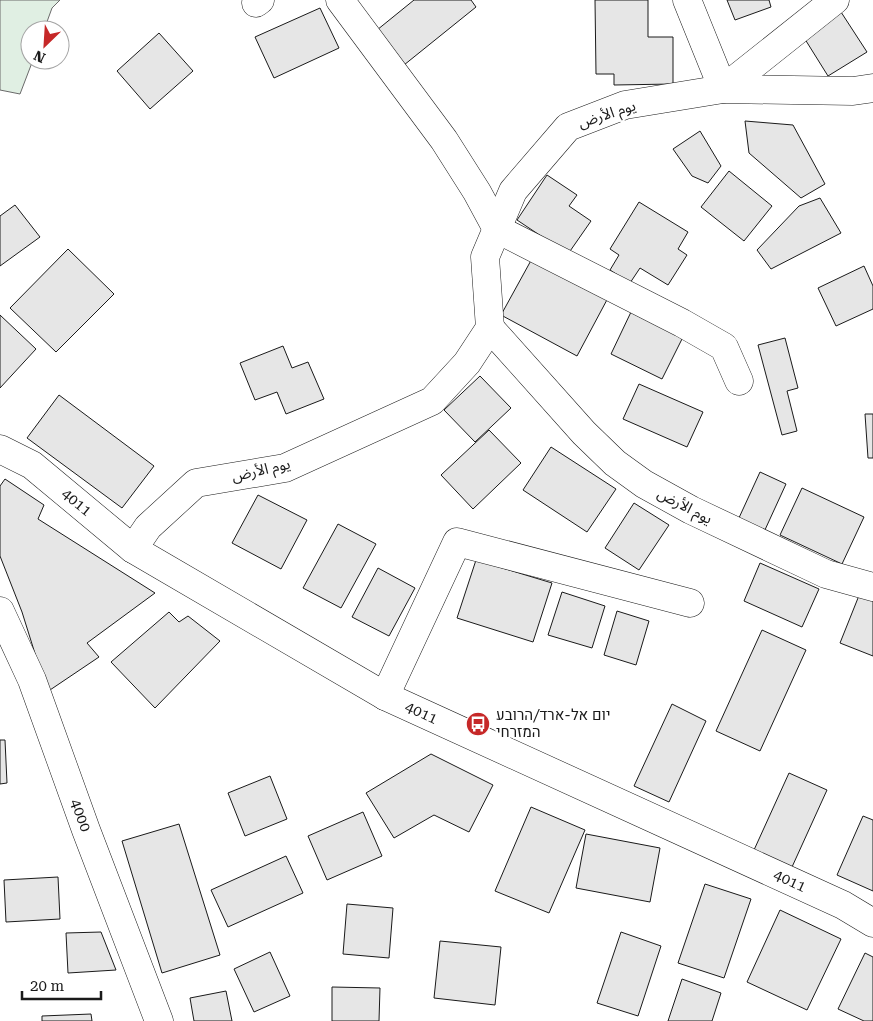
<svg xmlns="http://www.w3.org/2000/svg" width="873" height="1021" viewBox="0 0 873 1021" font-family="'Roboto Serif','Noto Sans Arabic',Heebo,serif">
  <rect width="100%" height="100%" fill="#fff"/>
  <path fill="#e0efe3" stroke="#6a6a6a" d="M0,0h60l-8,8 -8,22h-14v30h3l-13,34 -20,-4z"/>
  <path fill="#e6e6e6" stroke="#1a1a1a" d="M414,0h57l5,7 -72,58 -27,-35z
    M595,0h53v37h25v47l-59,1v-11h-18z
    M727,0h42l2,7 -36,13z
    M320,8l19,40 -65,30 -19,-41z
    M841,12l26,40 -39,24 -25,-40z
    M159,33l34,38 -43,38 -33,-38z
    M745,121l48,4 32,59 -24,14 -52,-45z
    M700,131l21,35 -13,17 -16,-7 -19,-27z
    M729,171l43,35 -28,35 -43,-34z
    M547,175l30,20 -8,11 22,15 -23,33 -51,-34z
    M820,198l21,35 -70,36 -14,-19 42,-44z
    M639,202l49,30 -10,17 9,6 -19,30 -28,-17 -10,15 -20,-13 9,-15 -9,-6z
    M15,205l25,32 -40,29v-50z
    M68,249l46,45 -58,58 -46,-44z
    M534,255l75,41 -32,60 -76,-41z
    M864,266l9,20v23l-37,17 -18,-38z
    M631,312l52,25 -21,42 -51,-25z
    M0,315l36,34 -36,39z
    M785,338l13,50 -11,3 10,40 -15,4 -24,-90z
    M283,346l9,22 16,-6 16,37 -38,15 -9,-22 -22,8 -15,-37z
    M480,376l31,32 -36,34 -31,-32z
    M639,384l64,28 -16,35 -64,-28z
    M59,395l95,71 -32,42 -95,-70z
    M865,414h8v44h-5z
    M489,430l32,33 -48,46 -32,-34z
    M551,447l65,42 -29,43 -64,-42z
    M760,472l26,12 -22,48 -26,-12z
    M5,479l39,26 -6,14 117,74 -68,50 12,14 -52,35 -25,-80 -22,-56v-70z
    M802,488l62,29 -22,47 -62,-29z
    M258,495l49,25 -26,49 -49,-26z
    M634,503l35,22 -30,45 -34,-22z
    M338,524l38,20 -35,64 -38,-20z
    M476,560l76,23 -19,59 -76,-24z
    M760,563l59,26 -17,38 -58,-26z
    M378,568l37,20 -26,48 -37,-19z
    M562,592l43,14 -13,42 -44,-13z
    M860,593l13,5v58l-33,-13z
    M617,611l32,10 -13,44 -32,-10z
    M169,612l10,10 9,-6 32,25 -65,67 -44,-46z
    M762,630l44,20 -46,101 -44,-20z
    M672,704l34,17 -37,81 -35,-16z
    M0,740h5l2,43 -7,1z
    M431,754l62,31 -24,47 -35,-17 -40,23 -28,-45z
    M789,773l38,17 -35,77 -38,-17z
    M270,776l17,43 -42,17 -17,-43z
    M531,807l54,23 -36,83 -54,-22z
    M363,812l19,44 -55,24 -19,-44z
    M863,816l10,4v71l-36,-16z
    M179,824l41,131 -58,18 -40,-132z
    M586,834l74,14 -10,54 -74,-14z
    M286,856l17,37 -75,34 -17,-37z
    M58,877l2,42 -54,3 -2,-42z
    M705,884l46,15 -27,79 -46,-15z
    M347,904l46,4 -4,50 -46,-4z
    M780,910l61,29 -34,71 -60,-28z
    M101,932l15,38 -48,3 -2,-40z
    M621,932l40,14 -23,70 -41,-13z
    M440,941l61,6 -6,58 -61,-7z
    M270,952l20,44 -36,16 -20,-43z
    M865,953l8,4v64h-9l-26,-12z
    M682,979l39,14 -9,28h-44z
    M332,987l48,1 -1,33h-47z
    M226,991l6,30h-38l-4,-23z
    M91,1014l1,7h-50v-5z"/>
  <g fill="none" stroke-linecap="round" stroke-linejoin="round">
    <g stroke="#1a1a1a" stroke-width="29">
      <g id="minor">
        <path d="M340,0l104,140 33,52 20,37 185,94 42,24 15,34"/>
        <path d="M687,0l36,89 112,-89"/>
        <path d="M256,3l4,-3"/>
        <path d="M490,328l94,105 31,30 29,21 47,26 135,64 47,13"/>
        <path id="s1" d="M0,449l32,16 101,84 252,147 458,209 30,18"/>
        <path d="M133,549l15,-22 48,-44 89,-15 147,-67 35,-38 23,-35 -5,-71 28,-66 55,-64 57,-22 98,-16 130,2 20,-3"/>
        <path id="s2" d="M0,611l32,69 54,150 73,191"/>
        <path d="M385,696l72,-154 233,61"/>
      </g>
    </g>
    <use href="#minor" stroke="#fff" stroke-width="28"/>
  </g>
  <defs>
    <g id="bus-disc" transform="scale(1.25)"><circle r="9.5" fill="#c62828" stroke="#fff"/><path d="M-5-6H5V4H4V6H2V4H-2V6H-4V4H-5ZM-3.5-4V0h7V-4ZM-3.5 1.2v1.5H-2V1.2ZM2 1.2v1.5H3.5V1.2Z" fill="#fff"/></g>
  </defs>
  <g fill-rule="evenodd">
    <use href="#bus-disc" x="478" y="724"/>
  </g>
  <g text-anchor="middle" stroke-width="4" stroke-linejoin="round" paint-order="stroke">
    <g font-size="15" fill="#1a1a1a" stroke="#fff">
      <text transform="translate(607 114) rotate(-18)" y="5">يوم الأرض</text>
      <text transform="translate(261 470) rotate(-13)" y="5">يوم الأرض</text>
      <text dy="5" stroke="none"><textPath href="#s1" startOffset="94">4011</textPath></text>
      <text transform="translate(685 506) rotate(28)" y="5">يوم الأرض</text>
      <text dy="5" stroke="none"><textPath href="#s1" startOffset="499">4011</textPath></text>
      <text dy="5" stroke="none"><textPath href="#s2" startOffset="220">4000</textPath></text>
      <text dy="5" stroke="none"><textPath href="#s1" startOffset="904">4011</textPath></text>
    </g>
    <g font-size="15" fill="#1a1a1a" stroke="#fff" text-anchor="start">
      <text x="496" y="720">יום אל-ארד/הרובע<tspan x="496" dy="17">המזרחי</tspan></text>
    </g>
  </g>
  <g transform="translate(45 45) rotate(205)"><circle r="24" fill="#ffffff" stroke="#a3a3a3"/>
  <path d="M0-4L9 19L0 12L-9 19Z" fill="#c62828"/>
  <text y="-8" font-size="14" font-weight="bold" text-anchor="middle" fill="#1a1a1a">N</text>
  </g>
  <path d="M22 991v8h79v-8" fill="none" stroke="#1a1a1a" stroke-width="2.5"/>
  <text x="30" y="991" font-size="15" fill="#1a1a1a" stroke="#ffffff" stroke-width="4" paint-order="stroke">20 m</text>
</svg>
